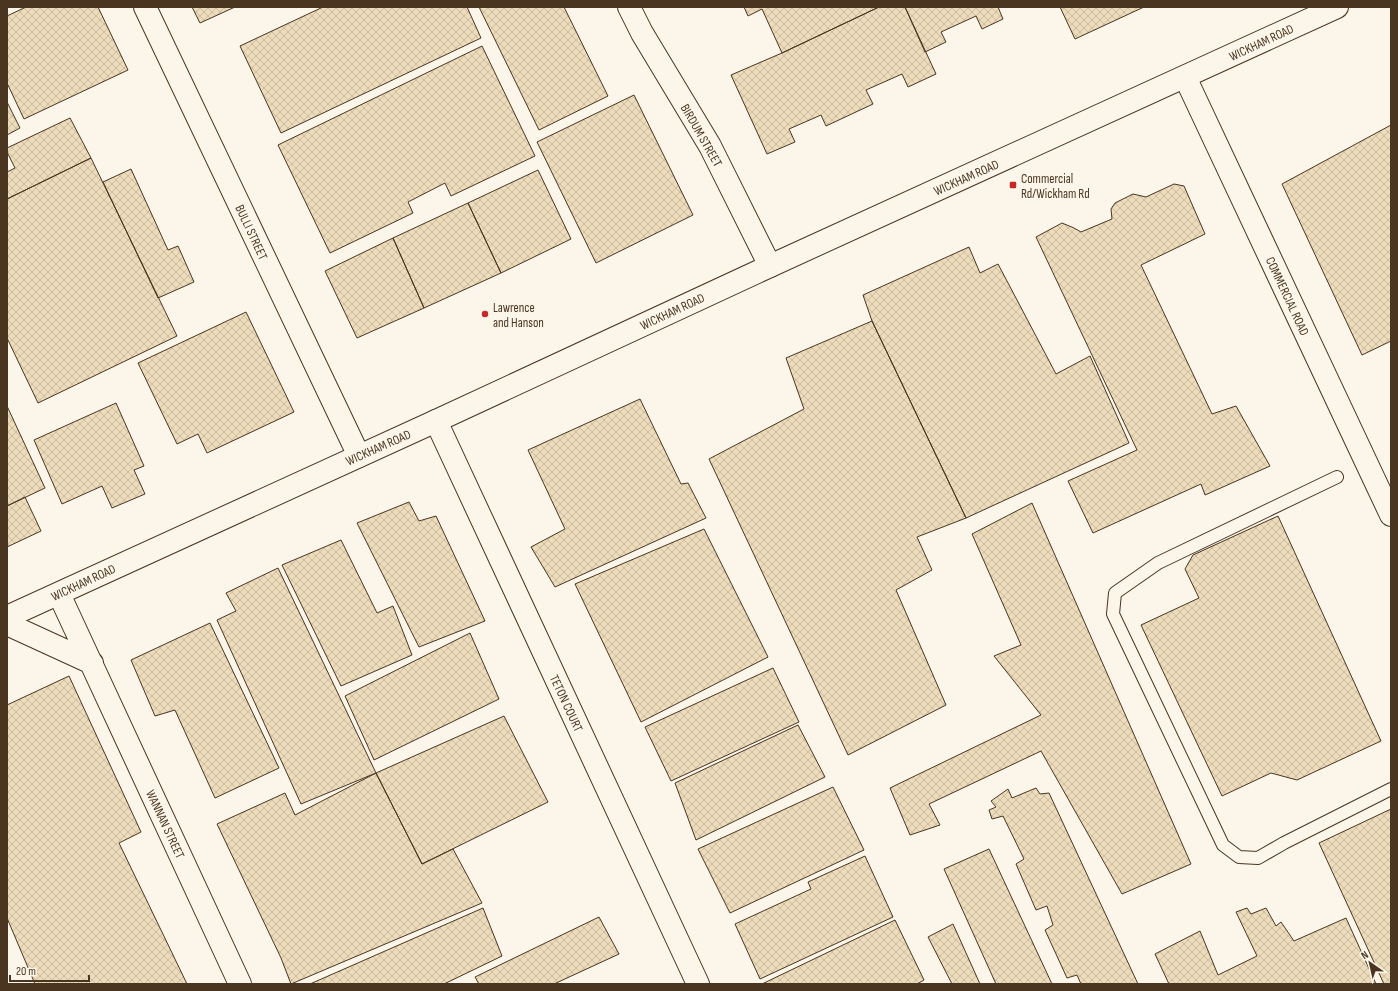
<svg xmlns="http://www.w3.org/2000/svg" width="1398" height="991" viewBox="0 0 1398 991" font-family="'Sofia Sans Condensed',sans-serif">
  <defs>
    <pattern id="building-cross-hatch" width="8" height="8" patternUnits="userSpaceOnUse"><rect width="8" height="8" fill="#ecdcbc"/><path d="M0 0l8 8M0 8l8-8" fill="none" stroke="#ccbda1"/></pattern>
  </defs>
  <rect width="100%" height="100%" fill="#fbf6e9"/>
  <path fill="url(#building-cross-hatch)" stroke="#4a3520" d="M26,7h72l30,63 -104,49 -17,-36v-67z
    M192,7h43l-35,16z
    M323,7h144l14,31 -200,95 -41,-87z
    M479,7h85l44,89 -69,34z
    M744,7h135l-97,46 -20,-44 -14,7z
    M879,7h26l31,67 -28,13 -6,-13 -36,16 7,14 -47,22 -5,-11 -32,14 6,13 -28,12 -36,-79 51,-22z
    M905,7h93l5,12 -21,10 -6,-13 -35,16 5,10 -21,10z
    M1060,7h84l-69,32z
    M482,46l53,110 -84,40 -6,-13 -37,19 5,11 -83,40 -52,-108z
    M634,95l59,120 -97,48 -59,-121z
    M7,102l13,26 -13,7z
    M70,118l21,40 -84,41v-27l8,-4 -8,-16v-4z
    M1391,125v216l-29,14 -80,-171z
    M91,158l86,178 -139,67 -31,-65v-139z
    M131,169l37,81 10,-4 16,36 -36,16 -55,-116z
    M538,170l33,69 -70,34 -33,-70z
    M1174,184l10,2 21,48 -64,31 71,149 24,-8 34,60 -65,29 -4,-11 -108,49 -25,-52 69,-31 -101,-213 26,-14 12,5 7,4 31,-13 -1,-10 4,-6 18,-9 13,3z
    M468,203l33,70 -77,35 -31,-70z
    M393,238l31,70 -67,30 -32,-67z
    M969,247l11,26 18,-9 58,110 34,-18 39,87 -163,75 -94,-197 -9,-26z
    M246,312l48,100 -87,41 -9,-19 -21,10 -39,-81z
    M872,321l94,197 -49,19 15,33 -36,20 50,115 -98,50 -139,-296 95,-50 -18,-51z
    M640,399l41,85 7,-1 18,35 -151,69 -24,-40 34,-18 -37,-79z
    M116,403l28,63 -10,4 11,24 -33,14 -10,-22 -40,18 -28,-64z
    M7,406l38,82 -38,18z
    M25,497l16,34 -34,16v-41z
    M409,502l10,19 17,-5 49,105 -66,26 -62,-124z
    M1032,503l159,361 -69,30 -81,-143 -112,53 11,21 -30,10 -20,-47 151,-73 -47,-59 27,-11 -49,-111z
    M1278,516l103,225 -84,39 -26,-7 -49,23 -81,-171 58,-27 -14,-29 8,-14z
    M704,529l64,128 -127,65 -66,-138z
    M341,540l36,73 16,-7 19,49 -71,31 -59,-121z
    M278,568l98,205 -75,31 -84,-184 19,-9 -10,-18z
    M210,623l69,145 -64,30 -40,-88 -20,6 -24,-56z
    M470,633l29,66 -125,61 -29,-64z
    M773,668l26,54 -128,59 -26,-54z
    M69,676l72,156 -22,11 68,141h-152l-28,-66v-213z
    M504,716l44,86 -126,62 -46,-91z
    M798,725l27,52 -129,63 -21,-57z
    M376,773l46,91 31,-15 29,54 -191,81 -10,-26 -64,-134 68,-31 10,22z
    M833,787l31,63 -134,63 -32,-64z
    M1036,788l4,6 9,-1 89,191h-57l-4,-9 -10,3 -22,-48 8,-5 -6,-19 -11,4 -20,-46 8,-5 -21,-43 -11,3 -3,-9 7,-3 -5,-6 17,-12 4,9z
    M1391,809v175h-7l-65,-141z
    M989,849l63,135h-56l-52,-115z
    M865,856l28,61 -133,62 -25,-55 76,-35 -3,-7z
    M483,908l19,48 -58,28h-134z
    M1247,908l4,6 15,-6 10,18 5,-4 13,19 52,-23 30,66h-207l-14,-30 45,-23 18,44 39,-19 -21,-44z
    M599,917l20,37 -65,30h-75l-4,-7z
    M895,920l29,60 -7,4h-155z
    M953,924l27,60h-28l-24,-47z"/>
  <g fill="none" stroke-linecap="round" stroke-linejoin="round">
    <g stroke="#4a3520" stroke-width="14">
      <path id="service" d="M1337,477l-179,86 -43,30 -2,21 110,231 16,12 19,1 26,-15 107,-54"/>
    </g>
    <g stroke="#4a3520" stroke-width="24">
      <path id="minor" d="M145,7l214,449
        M629,7l13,26 68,113 60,120
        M1185,77l206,438
        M436,421l262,563
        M59,594l181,390
        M7,624l85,39"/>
    </g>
    <g stroke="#4a3520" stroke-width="24">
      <path id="secondary" d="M7,617l429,-196 334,-155 567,-259"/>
    </g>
    <use href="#service" stroke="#fbf6e9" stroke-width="12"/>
    <use href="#minor" stroke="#fbf6e9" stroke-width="22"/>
    <use href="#secondary" stroke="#fbf6e9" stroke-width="22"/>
  </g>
  <g fill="#c62828" stroke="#fbf6e9" stroke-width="1.5">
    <rect x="1009" y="181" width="8" height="8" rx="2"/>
    <circle cx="485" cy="314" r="4"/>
  </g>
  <g text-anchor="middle" stroke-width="3" stroke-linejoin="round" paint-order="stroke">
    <g font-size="13" fill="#4a3520" stroke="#fbf6e9">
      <text transform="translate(1261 42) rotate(-25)" y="5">WICKHAM ROAD</text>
      <text transform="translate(702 135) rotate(60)" y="5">BIRDUM STREET</text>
      <text transform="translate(966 177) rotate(-24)" y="5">WICKHAM ROAD</text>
      <text transform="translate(252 232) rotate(65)" y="5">BULLI STREET</text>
      <text transform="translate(1288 296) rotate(65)" y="5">COMMERCIAL ROAD</text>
      <text transform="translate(672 311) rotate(-25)" y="5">WICKHAM ROAD</text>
      <text transform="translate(378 447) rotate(-24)" y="5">WICKHAM ROAD</text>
      <text transform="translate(83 582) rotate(-25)" y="5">WICKHAM ROAD</text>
      <text transform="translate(567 703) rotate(65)" y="5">TETON COURT</text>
      <text transform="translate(166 824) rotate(65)" y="5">WANNAN STREET</text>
    </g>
    <g font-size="13" fill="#4a3520" stroke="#fbf6e9" text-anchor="start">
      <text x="1021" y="183">Commercial<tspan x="1021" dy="15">Rd/Wickham Rd</tspan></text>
      <text x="493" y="312">Lawrence<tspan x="493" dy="15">and Hanson</tspan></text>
    </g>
  </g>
  <rect width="1398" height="991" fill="none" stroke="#4a3520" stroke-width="16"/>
  <g transform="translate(1370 963) rotate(326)" stroke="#fbf6e9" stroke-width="3" paint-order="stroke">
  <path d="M0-3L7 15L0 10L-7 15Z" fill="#4a3520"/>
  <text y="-6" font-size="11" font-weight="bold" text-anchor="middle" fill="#4a3520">N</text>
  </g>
  <path d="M10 975v6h79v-6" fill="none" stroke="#4a3520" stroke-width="2"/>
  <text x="16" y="975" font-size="12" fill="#4a3520" stroke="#fbf6e9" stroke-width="3" paint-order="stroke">20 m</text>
</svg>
